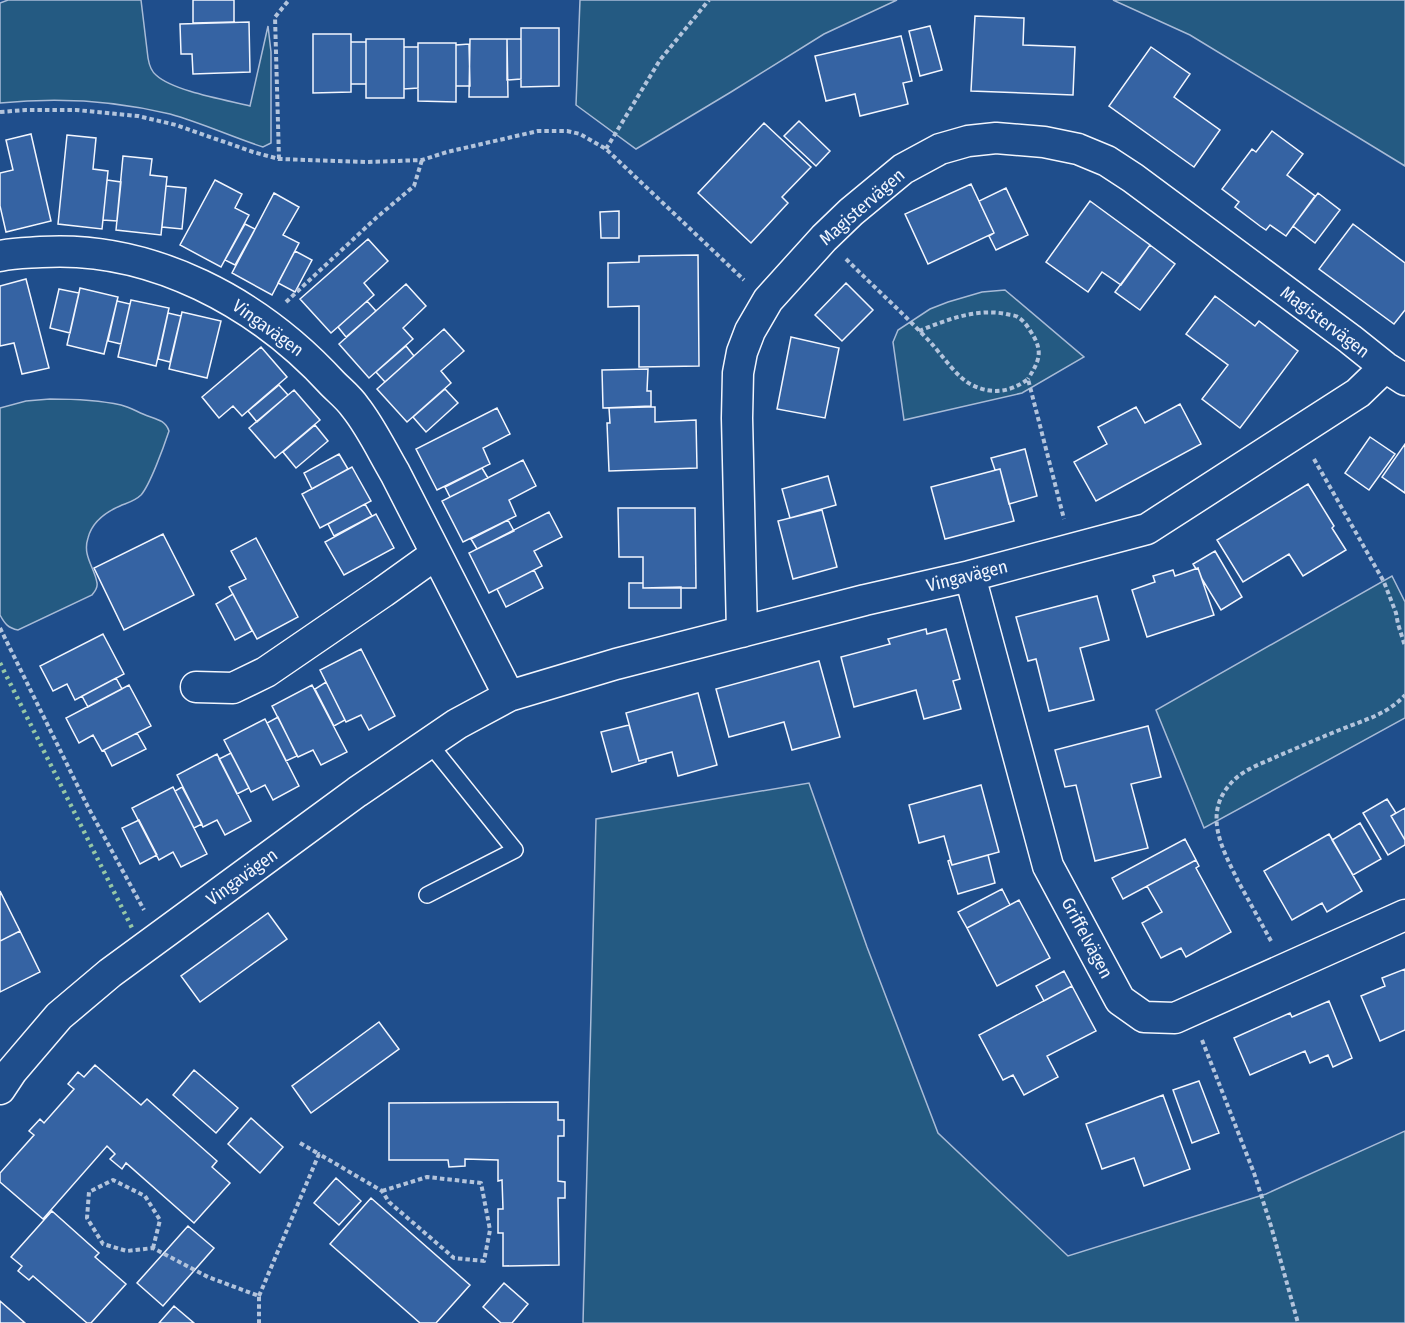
<svg xmlns="http://www.w3.org/2000/svg" width="1405" height="1323" viewBox="0 0 1405 1323" font-family="'Fira Sans Condensed',sans-serif">
  <rect width="100%" height="100%" fill="#1f4e8c"/>
  <path fill="#245a82" stroke="#a8bbd7" stroke-width="1.5" d="M8,0h133l7,58c1,6 3,13 8,17 17,16 70,25 94,31l18,-80 3,26v91l-8,4c-31,-10 -61,-24 -93,-33 -57,-14 -112,-17 -170,-11v-100z
    M580,0h317l-73,34 -93,58 -95,57 -60,-44z
    M1113,0h292v166l-215,-131z
    M1005,290l79,67 -62,36 -118,27 -11,-78 5,-12 32,-21 18,-7 34,-10z
    M50,399c24,0 48,1 71,6 8,2 15,6 22,9 11,5 22,5 26,17 -5,15 -19,54 -28,64 -6,6 -14,8 -21,11 -14,6 -28,16 -32,32 -6,18 7,30 9,45 1,5 -2,8 -5,12l-74,35c-10,-2 -13,-6 -18,-15v-207l26,-7z
    M1392,576l13,26v116l-201,110 -48,-118z
    M809,783l58,164 71,186 130,123 198,-62 139,-63v192h-822l13,-504z"/>
  <path fill="#3563a3" stroke="#f2f6ff" stroke-width="1.5" d="M193,0h41v22l-41,1z
    M975,16l49,2 -1,27 52,2 -2,48 -102,-4z
    M249,22l1,50 -57,2 -1,-20h-11l-1,-30z
    M930,26l12,44 -22,6 -11,-45z
    M521,28h38v58l-38,1z
    M313,34h38v58l-38,1z
    M901,36l11,45 -9,2 5,21 -48,12 -5,-22 -29,7 -11,-45z
    M366,39h38v59h-38z
    M470,39h37l1,58h-39z
    M507,39h14v40l-14,1z
    M351,42h15v42h-15z
    M418,43h38v59l-38,-1z
    M469,44l1,42h-14v-41z
    M404,47h14v41l-14,1z
    M1151,47l39,27 -16,23 46,33 -26,37 -85,-61z
    M799,121l31,30 -14,15 -32,-30z
    M764,123l47,44 -29,30 6,6 -37,40 -53,-50z
    M1272,131l31,23 -16,21 28,21 -29,40 -16,-11 -4,5 -6,-4 -25,-19 4,-5 -17,-13 30,-40 4,3z
    M31,134l20,87 -45,11 -6,-26v-33l13,-3 -7,-30z
    M67,135l29,3 -3,31 15,2 -6,58 -44,-5z
    M123,156l29,3 -2,16 17,2 -6,58 -45,-5z
    M107,180l14,2 -4,39 -14,-1z
    M215,180l27,14 -7,14 14,7 -28,52 -41,-22z
    M971,184l23,49 -66,31 -23,-50z
    M166,186l20,2 -4,41 -20,-2z
    M1006,188l22,47 -32,15 -7,-14 5,-3 -15,-32z
    M274,193l25,14 -16,28 16,8 -27,52 -40,-22z
    M1318,193l22,17 -25,33 -22,-17z
    M1090,201l60,44 -29,40 -19,-13 -14,20 -42,-30z
    M619,211v27h-18l-1,-26z
    M245,224l10,5 -20,36 -10,-5z
    M1353,224l52,39v47l-11,14 -75,-55z
    M368,239l20,22 -24,22 10,12 -43,38 -31,-34z
    M1150,245l25,19 -35,46 -25,-18z
    M295,251l17,9 -17,32 -17,-9z
    M698,255l1,111 -60,1v-61l-31,1v-44l31,-1v-6z
    M26,279l23,89 -27,6 -8,-31 -14,3v-60z
    M846,283l27,27 -31,31 -27,-26z
    M406,284l20,22 -23,22 10,11 -44,39 -30,-34z
    M80,288l38,9 -14,57 -37,-9z
    M59,289l20,4 -9,40 -20,-5z
    M1215,296l40,30 4,-5 39,30 -58,77 -38,-29 26,-34 -42,-31z
    M131,300l38,8 -13,58 -38,-9z
    M117,301l13,3 -9,40 -13,-3z
    M367,301l9,10 -30,26 -8,-10z
    M182,312l39,9 -14,57 -38,-9z
    M168,313l13,3 -11,46 -12,-3z
    M444,329l20,22 -23,20 10,12 -44,39 -30,-33z
    M791,337l48,11 -14,70 -48,-9z
    M406,346l8,10 -29,26 -9,-10z
    M261,347l26,30 -45,39 -9,-10 -14,12 -17,-21z
    M648,369l-1,22h4v15l-48,2 -1,-38z
    M279,385l9,10 -31,27 -9,-11z
    M445,389l13,14 -32,29 -13,-15z
    M294,390l26,30 -45,38 -26,-30z
    M1180,404l21,40 -105,57 -22,-39 33,-18 -9,-17 38,-20 9,16z
    M648,407h7v15l41,-2 1,48 -88,3 -2,-48h3l-1,-15z
    M497,408l13,26 -27,14 7,16 -53,26 -21,-41z
    M315,425l13,16 -32,27 -13,-16z
    M1370,437l25,17 -26,36 -24,-17z
    M1405,444v49l-23,-16z
    M1025,449l12,47 -28,8 -9,-35 -5,1 -4,-12z
    M339,454l9,15 -36,20 -8,-16z
    M523,460l13,26 -27,14 7,16 -53,26 -21,-41z
    M352,467l19,34 -51,27 -18,-34z
    M482,468l6,10 -38,19 -5,-10z
    M1000,469l14,52 -69,18 -14,-52z
    M828,476l8,29 -46,13 -8,-29z
    M1308,484l26,42 -2,2 14,22 -43,26 -14,-22 -46,28 -26,-42z
    M365,504l7,12 -38,20 -6,-12z
    M618,508h77l1,80h-53v-31h-24z
    M822,510l15,57 -44,12 -15,-58z
    M549,512l13,25 -28,14 8,15 -53,27 -20,-40z
    M376,514l18,34 -50,27 -19,-33z
    M508,520l6,11 -37,18 -6,-10z
    M163,534l31,61 -70,35 -30,-62z
    M256,538l42,79 -41,22 -28,-52 17,-8 -15,-28z
    M1215,551l27,46 -21,13 -19,-31 -4,-11 -2,1 -3,-5z
    M1198,568l16,47 -67,22 -15,-47 23,-8 -2,-6 20,-6 2,6z
    M534,570l9,18 -37,19 -9,-18z
    M629,583h14v5l38,-1v21h-52z
    M233,594l19,37 -17,9 -19,-36z
    M1097,596l12,44 -29,8 14,52 -45,11 -13,-52 -8,2 -12,-44z
    M926,629l1,5 19,-5 14,50 -7,2 8,28 -37,10 -8,-29 -62,17 -13,-50 49,-13 -2,-5z
    M103,634l21,40 -49,26 -8,-16 -14,7 -13,-25z
    M361,649l34,67 -26,14 -8,-15 -15,7 -26,-52z
    M819,661l21,76 -48,13 -8,-28 -55,15 -13,-48z
    M116,678l6,11 -34,18 -6,-11z
    M326,682l19,38 -11,6 -19,-37z
    M129,685l22,41 -49,25 -9,-16 -14,8 -13,-25z
    M312,685l35,67 -26,13 -8,-15 -15,7 -26,-51z
    M698,693l19,72 -39,11 -6,-24 -33,9 -13,-48z
    M278,717l19,39 -11,5 -19,-38z
    M265,719l34,67 -26,14 -8,-15 -14,7 -27,-52z
    M629,725l10,36 7,-2v3l-34,10 -11,-40z
    M1148,726l13,51 -30,7 17,64 -53,13 -19,-76 -11,2 -10,-37z
    M137,733l9,16 -34,17 -8,-16z
    M231,753l18,35 -12,6 -18,-35z
    M217,754l34,67 -26,14 -8,-15 -14,7 -26,-52z
    M981,785l18,67 -47,13 -8,-29 -25,7 -10,-38z
    M173,787l34,67 -26,13 -8,-15 -14,8 -27,-52z
    M182,787l20,37 -8,4 -19,-37z
    M1387,799l9,14 -5,3 14,24v5l-17,10 -25,-42z
    M1405,808v32l-14,-24z
    M139,820l18,35 -17,9 -18,-36z
    M1360,823l21,36 -28,16 -21,-35z
    M1329,834l33,57 -35,21 -5,-9 -30,17 -28,-49z
    M1185,839l11,21 -73,39 -11,-21z
    M988,855l7,28 -37,11 -10,-33 2,-1 2,5z
    M1196,860l3,6 -3,2 35,64 -45,25 -5,-9 -20,10 -19,-35 20,-11 -15,-26z
    M1002,889l8,16 -43,23 -9,-16z
    M0,891l20,40 -20,10z
    M1019,900l31,58 -53,28 -30,-58z
    M268,913l19,26 -87,63 -19,-26z
    M20,931l20,41 -40,20v-51z
    M1405,969v61l-25,11 -19,-45 24,-10 -3,-8z
    M1064,971l8,15 -28,15 -8,-15z
    M1072,986l24,45 -49,25 11,21 -34,18 -11,-20 -10,5 -24,-45z
    M1329,1001l23,57 -19,9 -5,-12 -18,8 -5,-12 -55,24 -16,-37 56,-25 2,4z
    M379,1022l20,27 -88,64 -19,-27z
    M95,1065l46,40 6,-6 70,62 -5,6 18,16 -36,40 -68,-60 -4,6 -12,-10 5,-5 -8,-8 -64,73 -43,-37v-9l34,-38 -5,-4 11,-12 4,4 30,-34 -6,-5 10,-12 6,5z
    M194,1070l44,38 -22,25 -43,-38z
    M1199,1081l20,52 -27,10 -19,-53z
    M1163,1095l27,74 -46,17 -10,-28 -32,11 -16,-45z
    M558,1102v18h6v16h-6v45l7,1v16h-7l1,67 -56,1v-33h-5v-24h5l-1,-29 -4,1v-21l-33,-1v7l-16,1 -1,-7h-59v-57z
    M251,1118l32,29 -23,26 -32,-29z
    M336,1178l25,23 -22,24 -25,-22z
    M371,1198l99,87 -34,38h-16l-90,-79z
    M52,1211l47,42 -4,4 31,27 -35,39h-4l-54,-47 -4,4 -11,-9 4,-5 -11,-9z
    M188,1226l26,22 -51,58 -26,-23z
    M504,1283l24,21 -16,19h-11l-18,-16z
    M0,1301l25,22h-25z
    M174,1306l20,17h-35z"/>
  <g fill="none" stroke-linecap="round" stroke-linejoin="round">
    <g stroke="#f2f6ff" stroke-width="18">
      <path id="lane" d="M427,895l88,-45 -86,-107"/>
    </g>
    <g stroke="#f2f6ff" stroke-width="33">
      <path id="street" d="M0,256c13,-3 27,-3 41,-4 111,-7 218,51 292,132 7,7 16,14 22,23 16,20 27,44 40,66l114,223
        M970,576l78,290 72,134 24,17 31,1 230,-103
        M742,632l-5,-214 1,-45 4,-21 8,-21 18,-31 56,-62 27,-26 52,-43 37,-20 28,-8 28,-3 48,4 34,7 29,12 26,17 217,161 35,28 20,13
        M196,687l37,1 33,-16 117,-80 53,-38
        M0,1089l12,-18 47,-55 51,-43 247,-181 100,-68 52,-28 107,-32 249,-64 105,-24 177,-47 211,-136 27,-26"/>
    </g>
    <path stroke="#b3c4dc" stroke-width="4" stroke-dasharray="4.5 3" stroke-linecap="butt" d="M0,112l26,-2h50l62,6 38,9 77,27 26,7 89,3 54,-2 25,-8 91,-21h29l13,3 26,15 138,131
      M606,149l54,-89 49,-60
      M279,159l-4,-142 14,-17
      M846,259c28,28 58,55 85,84 12,13 26,35 41,42 20,10 39,7 56,-6l36,140
      M286,302l90,-84 38,-32 8,-26
      M919,331c27,-11 57,-23 87,-17 4,1 10,1 13,4 5,3 9,9 12,14 13,20 8,29 -3,47
      M1314,459l70,123 12,31 2,11 7,22
      M0,628l88,179 56,103
      M1271,941c-11,-20 -22,-40 -33,-60 -16,-33 -37,-69 -4,-101 11,-11 29,-17 44,-24 19,-8 39,-17 59,-25 24,-10 50,-16 68,-36
      M1202,1040l52,133 17,53 27,97
      M300,1143l19,11
      M153,1248l7,-28 -15,-24 -32,-16 -24,12 -2,26 16,26 24,7 26,-3 55,29 51,19v27
      M259,1296l60,-142 63,37 7,11 65,56 30,3 6,-31 -9,-47 -54,-6 -45,14"/>
    <use href="#lane" stroke="#1f4e8c" stroke-width="15"/>
    <use href="#street" stroke="#1f4e8c" stroke-width="30"/>
    <path stroke="#97c8a6" stroke-width="4.5" stroke-dasharray="3 4.5" stroke-linecap="butt" d="M0,663l132,265"/>
  </g>
  <g text-anchor="middle" stroke-width="4.5" stroke-linejoin="round" paint-order="stroke">
    <g font-size="18" fill="#f2f6ff" stroke="#1f4e8c">
      <text transform="translate(862 207) rotate(-41)" y="6">Magistervägen</text>
      <text transform="translate(1325 322) rotate(37)" y="6">Magistervägen</text>
      <text transform="translate(268 328) rotate(36)" y="6">Vingavägen</text>
      <text transform="translate(967 576) rotate(-14)" y="6">Vingavägen</text>
      <text transform="translate(242 877) rotate(-36)" y="6">Vingavägen</text>
      <text transform="translate(1087 938) rotate(62)" y="6">Griffelvägen</text>
    </g>
  </g>
</svg>
